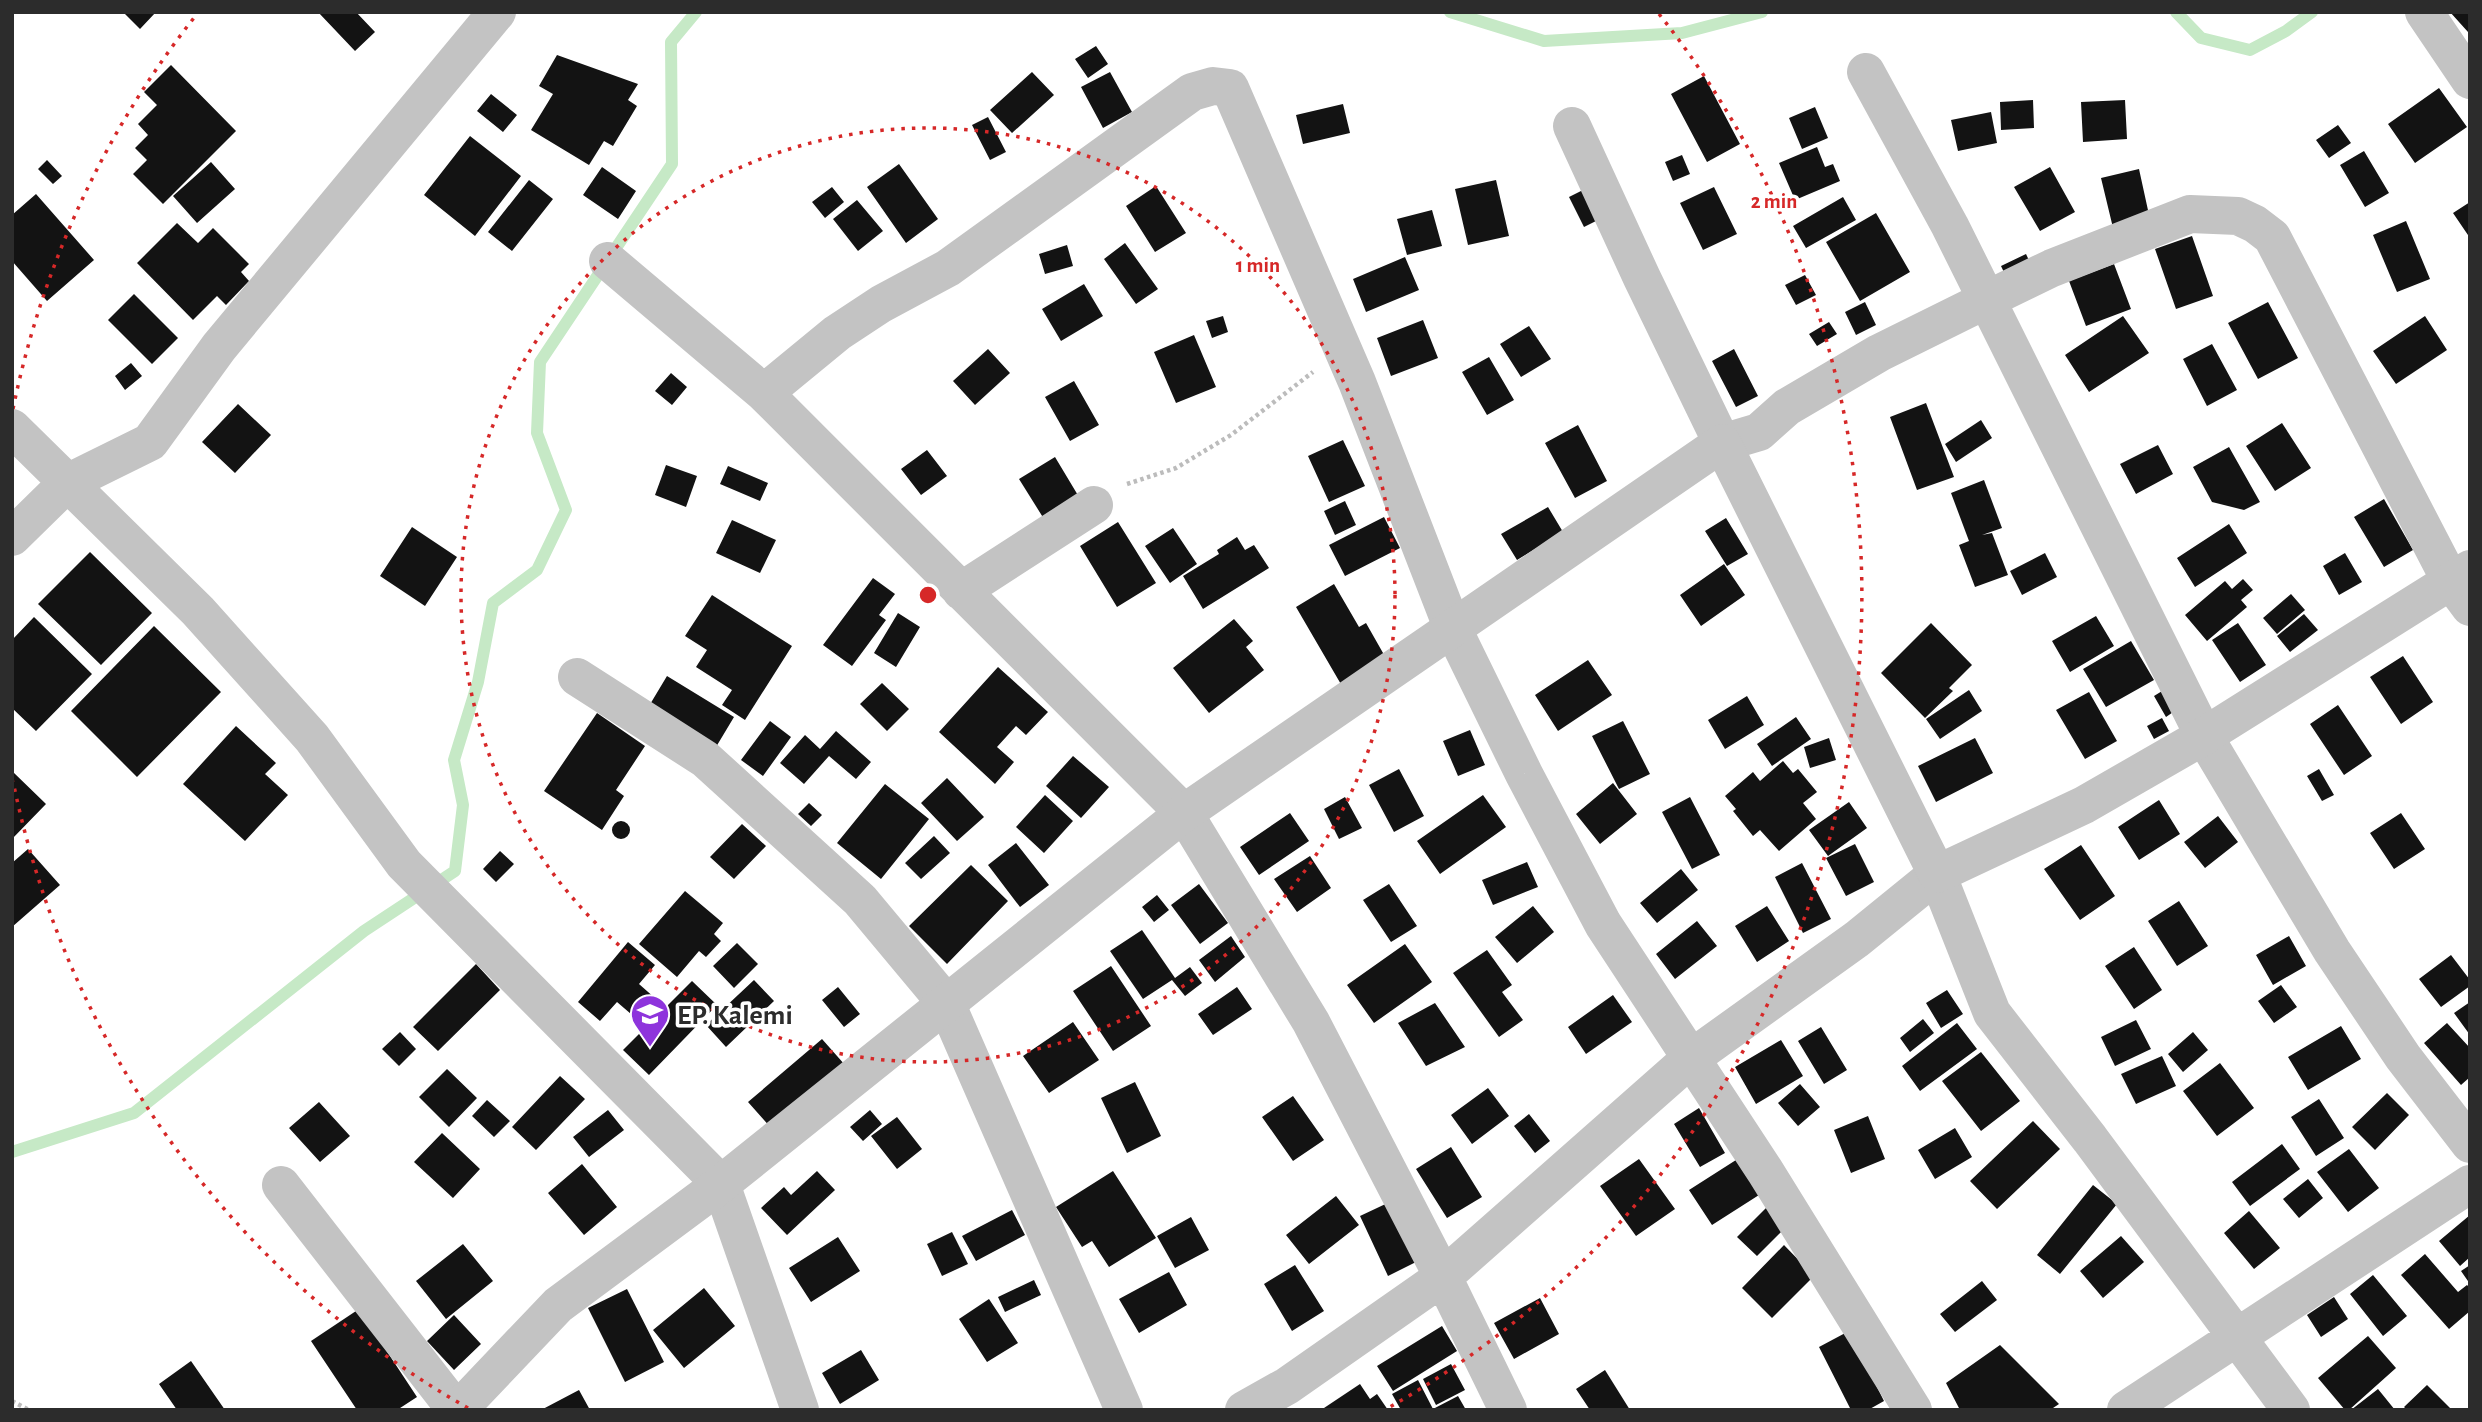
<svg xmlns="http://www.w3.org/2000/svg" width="2482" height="1422" viewBox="0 0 2482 1422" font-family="'Alegreya Sans',sans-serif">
  <rect width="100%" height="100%" fill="#fff"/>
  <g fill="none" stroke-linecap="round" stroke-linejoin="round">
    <path stroke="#c6e9c6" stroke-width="12" d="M1450,12l94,29 138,-8 80,-21
      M2176,12l25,26 49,12 36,-19 26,-19
      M12,1152l122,-39 230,-182 91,-60 8,-66 -9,-45 24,-78 15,-79 44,-33 29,-60 -29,-77 3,-71 132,-198 -1,-122 25,-30"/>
  </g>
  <path fill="#131313" d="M123,12h33l-16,17z
    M318,12h38l19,20 -20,19z
    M2450,12h20v18l-2,2z
    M1096,46l12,18 -20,14 -13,-19z
    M557,55l81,29 -10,16 9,6 -24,40 -9,-5 -15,24 -58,-35 22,-36 -14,-8z
    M171,65l65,66 -73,73 -30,-30 14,-14 -12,-12 13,-13 -10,-11 19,-19 -13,-13z
    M1032,72l22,23 -42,38 -22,-23z
    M1110,72l22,40 -29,16 -22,-41z
    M1704,76l36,68 -33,18 -36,-68z
    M2439,88l28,39 -52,36 -27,-39z
    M491,94l26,21 -14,17 -26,-21z
    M2033,100l1,28 -33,2 -1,-28z
    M2125,100l2,39 -44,3 -2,-40z
    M1343,104l7,29 -47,11 -7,-29z
    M1815,107l13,31 -26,11 -13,-31z
    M1991,112l6,31 -39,8 -7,-31z
    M988,117l18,35 -16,8 -18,-35z
    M2338,125l13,18 -22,15 -13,-18z
    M470,136l51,40 -46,60 -51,-41z
    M1817,147l8,20 8,-3 7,17 -45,19 -16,-37z
    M2364,151l25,42 -24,14 -25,-42z
    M1682,155l8,19 -17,7 -8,-19z
    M47,160l15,16 -9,8 -15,-15z
    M211,162l24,27 -38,34 -24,-27z
    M899,164l39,55 -32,24 -39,-56z
    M602,167l34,24 -18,28 -35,-24z
    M2050,167l25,45 -35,19 -26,-44z
    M2139,169l12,55 -37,8 -13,-54z
    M529,180l24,19 -41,52 -24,-19z
    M1496,180l13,56 -41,9 -13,-56z
    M1156,186l30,47 -31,19 -29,-46z
    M832,187l12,15 -19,16 -13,-16z
    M1714,187l23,47 -34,16 -23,-47z
    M1585,189l15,30 -16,8 -15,-30z
    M36,194l58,66 -47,41 -35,-40v-46z
    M1843,197l13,23 -50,28 -13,-22z
    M857,200l26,31 -25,20 -25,-32z
    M2470,202v36l-17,-25z
    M1432,210l10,36 -35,9 -10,-36z
    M1876,213l34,59 -50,29 -34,-59z
    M2406,221l24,58 -33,13 -24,-57z
    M177,223l21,20 15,-15 36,36 -8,8 8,9 -23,24 -9,-9 -24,24 -56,-57z
    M2192,236l21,60 -37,13 -21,-60z
    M1125,243l33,46 -22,15 -32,-45z
    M1067,245l6,21 -28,8 -6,-20z
    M2026,254l9,19 -25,12 -9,-19z
    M1405,257l14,33 -53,22 -13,-33z
    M2114,264l17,45 -45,17 -17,-45z
    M1805,275l11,20 -20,10 -11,-20z
    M1084,284l19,32 -42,25 -19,-32z
    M134,294l44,44 -26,26 -44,-44z
    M1865,302l11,23 -20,10 -11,-23z
    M2268,302l30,56 -40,21 -30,-56z
    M1223,316l5,16 -16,6 -6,-17z
    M2123,316l26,37 -60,39 -24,-37z
    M2425,316l22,34 -51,34 -23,-33z
    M1423,320l15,38 -47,18 -14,-38z
    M1829,322l8,12 -20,12 -8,-12z
    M1529,326l22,33 -30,18 -21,-33z
    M1194,335l22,52 -40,16 -22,-51z
    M2212,344l25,46 -30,16 -24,-47z
    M988,349l22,24 -35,32 -22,-24z
    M1734,349l24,47 -22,11 -24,-46z
    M1489,357l25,43 -27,15 -25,-43z
    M131,363l11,13 -17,14 -10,-14z
    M671,373l16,14 -15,18 -17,-14z
    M1074,381l25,44 -29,16 -25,-44z
    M1926,403l28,74 -37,13 -27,-73z
    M238,404l33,31 -36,38 -33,-31z
    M1981,420l11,18 -36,24 -11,-18z
    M2282,423l29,45 -36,23 -29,-45z
    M1578,425l29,56 -32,17 -30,-55z
    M1343,440l22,46 -36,16 -21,-46z
    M2158,445l15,29 -37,20 -16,-30z
    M2229,447l31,55 -16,8 -32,-8 -19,-35z
    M927,450l20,26 -26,19 -20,-26z
    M1055,457l24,40 -35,22 -25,-40z
    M666,465l31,11 -11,31 -31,-12z
    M728,466l40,17 -8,18 -40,-17z
    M1984,480l18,48 -20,7 10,-2 16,42 -33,12 -16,-42 10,-4 -18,-48z
    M2384,499l29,51 -29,17 -30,-50z
    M1345,501l11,24 -21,10 -11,-24z
    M1548,507l15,25 -46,28 -16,-26z
    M1384,517l16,31 -55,28 -16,-31z
    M1726,518l22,36 -21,12 -22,-35z
    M732,520l44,20 -16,33 -44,-20z
    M1118,522l38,61 -39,24 -37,-61z
    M2229,524l18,29 -52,34 -18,-29z
    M412,527l45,30 -32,49 -45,-30z
    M1173,528l24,36 -27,19 -25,-37z
    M1237,537l8,13 9,-5 15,23 -66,41 -20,-33 36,-22 -2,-4z
    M90,552l62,61 -51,52 -63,-61z
    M2045,553l12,24 -35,18 -12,-24z
    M2345,553l17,29 -23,13 -16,-29z
    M1724,564l21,31 -44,31 -21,-31z
    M873,578l22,16 -16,21 7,5 -34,46 -29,-21z
    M2243,579l10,11 -12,10 6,7 -40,34 -22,-26 40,-34 7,8z
    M1334,584l25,43 7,-4 21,37 -45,26 -46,-79z
    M2291,594l14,16 -28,24 -14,-16z
    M712,595l80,51 -47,74 -23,-15 10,-15 -36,-23 11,-17 -22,-14z
    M898,613l22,14 -24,40 -22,-14z
    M2304,614l14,16 -28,22 -13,-16z
    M2096,616l18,30 -44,26 -18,-31z
    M34,617l58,57 -56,57 -24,-23v-68z
    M1234,619l19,22 -7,6 18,23 -55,43 -36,-45z
    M1931,623l41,42 -23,23 4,3 -28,27 -44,-45z
    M2238,623l28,42 -26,17 -28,-42z
    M154,626l67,66 -84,85 -66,-66z
    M2131,641l23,39 -48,27 -23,-38z
    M2403,656l30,46 -32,22 -31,-47z
    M1588,660l24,35 -54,36 -23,-36z
    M998,667l50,45 -22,23 -10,-9 -19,21 17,15 -19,22 -56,-52z
    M667,676l67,41 -18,30 -67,-41z
    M882,683l27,26 -22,22 -27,-27z
    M2167,688l12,20 -13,9 -12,-21z
    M1969,690l13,21 -42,28 -14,-20z
    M2089,692l28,49 -32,18 -29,-49z
    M1747,696l17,29 -39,24 -17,-29z
    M2338,705l34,51 -28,19 -34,-51z
    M597,713l48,33 -29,44 8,6 -22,34 -58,-39z
    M1796,717l15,22 -39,27 -15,-22z
    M2162,718l7,13 -15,8 -7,-13z
    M770,721l21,16 -28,39 -22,-16z
    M1623,721l27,53 -31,15 -27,-53z
    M236,726l40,37 -11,11 23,21 -43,46 -62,-57z
    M1470,730l15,35 -27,11 -15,-35z
    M836,731l35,31 -15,17 -27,-23 -25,28 -24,-21 25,-28 15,14z
    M1829,738l7,22 -26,8 -6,-21z
    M1975,738l18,35 -57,29 -18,-36z
    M1073,756l36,31 -28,31 -35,-32z
    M1783,761l10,12 5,-4 19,23 -14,11 13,16 -37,32 -19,-21 -7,6 -20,-25 3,-2 -11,-13 28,-24 7,9z
    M1399,769l25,47 -30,16 -25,-47z
    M2319,769l15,26 -12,6 -15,-25z
    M12,771l34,33 -34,35z
    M947,778l37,39 -27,24 -36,-38z
    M1613,783l24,31 -37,30 -24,-30z
    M885,784l44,35 -48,60 -44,-36z
    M1045,795l28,26 -29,32 -28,-26z
    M1483,795l23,32 -66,47 -23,-33z
    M1345,797l17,31 -23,11 -15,-30z
    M1690,797l30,58 -28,14 -30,-57z
    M2159,800l21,34 -41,26 -21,-33z
    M1849,802l18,26 -39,28 -19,-26z
    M809,803l13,12 -11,11 -13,-12z
    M1290,813l19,28 -50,34 -19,-28z
    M2401,813l24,36 -31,20 -24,-36z
    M2218,816l20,26 -33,26 -21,-26z
    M612 830a9 9 0 1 1 18 0a9 9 0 1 1-18 0Z
    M742,824l24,22 -32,33 -24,-22z
    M934,836l16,17 -29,26 -16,-16z
    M1016,843l33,42 -29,22 -32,-42z
    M1855,844l19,38 -28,14 -20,-38z
    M2081,845l34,51 -35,24 -36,-51z
    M28,849l32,36 -48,42v-64z
    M500,851l14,13 -18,18 -13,-13z
    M1310,856l21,32 -34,24 -23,-33z
    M1527,862l11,25 -45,18 -11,-25z
    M1802,863l29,56 -28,14 -28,-56z
    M971,865l37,36 -61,63 -38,-38z
    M1681,869l17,21 -41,33 -17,-20z
    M1199,884l29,39 -28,21 -29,-39z
    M1389,884l28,42 -26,16 -28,-42z
    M685,891l38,32 -9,11 7,7 -15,16 -7,-6 -22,26 -38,-33z
    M1157,895l12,15 -15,12 -12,-15z
    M2179,901l29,45 -31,20 -29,-45z
    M1533,906l21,26 -37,31 -22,-26z
    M1767,906l22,35 -32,21 -22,-36z
    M1697,921l20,25 -42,33 -19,-25z
    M1142,930l33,48 15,-11 12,16 -17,13 -13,-16 -29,19 -33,-48z
    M1231,936l14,21 -30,25 -16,-22z
    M2289,936l17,30 -33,19 -17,-30z
    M628,942l27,23 -16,19 17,15 -18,21 -21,-18 -17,19 -22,-19z
    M737,943l21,21 -24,24 -21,-22z
    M1405,944l27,38 -58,41 -27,-38z
    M2134,947l28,43 -28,19 -29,-43z
    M1487,950l25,35 -10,7 21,28 -24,17 -46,-64z
    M2451,955l19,25v6l-29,21 -22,-28z
    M476,964l24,26 -62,61 -25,-24z
    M1111,966l40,60 -38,25 -40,-60z
    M754,980l20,21 -48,46 -20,-22z
    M692,981l25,24 -68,70 -26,-25z
    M2281,985l16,22 -23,16 -16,-22z
    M838,987l22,27 -16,13 -22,-27z
    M1237,987l15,22 -39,26 -15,-21z
    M1947,990l16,24 -22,14 -15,-25z
    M1613,995l19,27 -46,32 -18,-27z
    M2470,1002v33l-16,-22z
    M1435,1003l30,44 -39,19 -28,-43z
    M1923,1019l11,14 -24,19 -10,-14z
    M2136,1020l15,29 -36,17 -14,-29z
    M1073,1022l26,38 -50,33 -26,-37z
    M1957,1023l20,26 -57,42 -18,-25z
    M2447,1023l23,25v29l-9,8 -37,-42z
    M2341,1026l20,33 -53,31 -20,-33z
    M1821,1027l26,43 -23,14 -26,-43z
    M400,1032l16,17 -17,17 -17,-17z
    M2193,1032l15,18 -25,22 -15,-18z
    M822,1039l23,26 -73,64 -24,-27z
    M1781,1040l22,36 -47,28 -21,-37z
    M1981,1052l39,49 -39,30 -39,-50z
    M2162,1056l14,30 -40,18 -15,-30z
    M2220,1063l34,45 -37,28 -34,-45z
    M447,1069l30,29 -28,29 -30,-30z
    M560,1076l25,23 -49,51 -24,-23z
    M1135,1082l26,54 -34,17 -26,-55z
    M1800,1084l20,23 -22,19 -20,-23z
    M1488,1088l21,28 -37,28 -21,-29z
    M2387,1093l22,22 -34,35 -23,-23z
    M1293,1096l31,44 -31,21 -31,-44z
    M2319,1099l25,39 -28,18 -25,-39z
    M487,1100l23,21 -16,16 -22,-21z
    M319,1102l31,34 -30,26 -31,-34z
    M1699,1108l26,45 -25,14 -26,-43z
    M608,1110l16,20 -35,27 -16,-20z
    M870,1110l12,14 -19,17 -13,-14z
    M1529,1114l21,27 -15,12 -21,-27z
    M1868,1116l17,43 -34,14 -17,-43z
    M897,1117l25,32 -25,20 -26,-33z
    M2033,1121l27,28 -63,60 -27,-28z
    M1955,1128l17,29 -37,22 -17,-29z
    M442,1133l38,36 -27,29 -39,-36z
    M2282,1144l18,25 -50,37 -18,-24z
    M1451,1147l31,50 -35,21 -31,-49z
    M2349,1149l30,39 -31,24 -31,-40z
    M1639,1159l36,50 -39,27 -36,-50z
    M1736,1160l23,35 -47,30 -23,-35z
    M582,1164l35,43 -33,28 -36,-42z
    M817,1171l18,19 -48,45 -26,-27 23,-21 7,8z
    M1113,1171l43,67 -47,29 -17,-26 -10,6 -26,-40z
    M2308,1179l15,19 -24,20 -16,-19z
    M2093,1185l24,19 -57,70 -23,-19z
    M1336,1196l23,29 -50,39 -23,-29z
    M1394,1200l28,59 -34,17 -28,-60z
    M1769,1205l20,19 -32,32 -20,-19z
    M1012,1210l13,25 -49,26 -14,-25z
    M2249,1211l31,37 -26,21 -30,-36z
    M2470,1215v42l-10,9 -21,-25z
    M1191,1217l18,33 -34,18 -18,-32z
    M952,1232l16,32 -26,12 -15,-32z
    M2121,1236l23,26 -41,36 -23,-27z
    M838,1237l22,34 -49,31 -22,-34z
    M463,1244l30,37 -47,38 -30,-38z
    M1784,1245l30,31 -42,42 -30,-30z
    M2425,1254l33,38 9,-7 3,3v23l-21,18 -48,-54z
    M1295,1265l29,46 -32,20 -28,-47z
    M2470,1265v19l-9,-13z
    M1169,1272l18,33 -48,28 -20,-34z
    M2373,1275l34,41 -24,20 -33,-42z
    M1034,1280l7,15 -36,17 -7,-15z
    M1982,1281l15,19 -42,32 -15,-18z
    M704,1288l31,38 -51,42 -31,-38z
    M627,1289l37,73 -39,20 -37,-74z
    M2334,1297l14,22 -27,18 -14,-22z
    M1540,1298l19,36 -45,25 -20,-36z
    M989,1299l29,44 -31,19 -28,-43z
    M359,1309l58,88 -20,13h-40l-46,-69z
    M454,1315l27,29 -27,26 -27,-29z
    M1442,1326l15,25 -64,40 -16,-25z
    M1849,1331l35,70 -16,9h-17l-32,-63z
    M2368,1336l28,32 -47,42h-4l-27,-32z
    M2000,1345l59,59 -9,6h-90l-14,-27z
    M861,1350l18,30 -39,24 -18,-31z
    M191,1361l34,49h-48l-18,-26z
    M1451,1364l14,26 -29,15 -13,-26z
    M1605,1370l25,40h-40l-14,-21z
    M1418,1380l15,29 25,-13 8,14h-65l-9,-16z
    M1360,1384l10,15 7,-5 11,16h-67z
    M2427,1385l25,25h-45l-3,-3z
    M2378,1389l17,21h-44z
    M579,1390l11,20h-49z"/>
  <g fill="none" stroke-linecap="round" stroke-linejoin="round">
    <path stroke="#bcbcbc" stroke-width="4.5" stroke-dasharray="3.5 3.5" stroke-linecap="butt" d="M1127,484l49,-16 55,-33 82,-63
      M12,1401l17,9"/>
    <path stroke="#c3c3c3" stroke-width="38" d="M2424,12l46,68
      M1866,72l84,154 254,510 128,215 71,106 67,87
      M1572,126l70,152 80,165 37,-11 28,-25 92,-54 107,-53 66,-32 138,-54 48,2 17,8 17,13 178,343 20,27
      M608,261l156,132 420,420 127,209 132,255 65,133
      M764,393l73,-60 44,-29 67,-36 244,-176 21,-6 17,2 127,294 95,245 72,147 79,150 162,247 148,239
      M12,428l186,183 114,127 92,126 317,320 79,226
      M12,537l55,-54 83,-41 69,-95 278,-335
      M961,591l133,-86
      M577,677l128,82 155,141 86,103 178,407
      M281,1185l175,225
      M1244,1410l43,-24 156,-109 247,-218 167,-120 80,-65 55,139 98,126 201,271
      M2126,1410l344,-226"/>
    <path stroke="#c3c3c3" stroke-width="38" d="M458,1410l100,-105 163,-121 463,-371 538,-370 215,431 147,-69 120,-69 266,-167"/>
  </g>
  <g fill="none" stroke="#d62828" stroke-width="3.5" stroke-dasharray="3.5 7">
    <circle cx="928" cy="595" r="467"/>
    <path d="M468 1408A934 934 0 0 1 13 781M13 409A934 934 0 0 1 197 14M1659 14A934 934 0 0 1 1388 1408"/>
  </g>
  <defs>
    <g id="school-pin" transform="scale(2.0125)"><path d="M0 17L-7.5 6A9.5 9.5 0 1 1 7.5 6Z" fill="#8e34dc" stroke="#fff"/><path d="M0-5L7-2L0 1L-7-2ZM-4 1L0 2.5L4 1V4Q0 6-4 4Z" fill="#fff"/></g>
  </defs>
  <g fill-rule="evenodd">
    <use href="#school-pin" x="650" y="1014"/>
  </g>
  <g text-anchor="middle" stroke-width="7" stroke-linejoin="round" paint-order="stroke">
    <g font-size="28" font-weight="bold" fill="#2c2c2c" stroke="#fff" text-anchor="start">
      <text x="677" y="1024">EP. Kalemi</text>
    </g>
  </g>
  <circle cx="928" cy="595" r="10" fill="#d62828" stroke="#fff" stroke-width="3.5"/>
  <g font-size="21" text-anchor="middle" font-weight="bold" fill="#d62828" stroke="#fff" stroke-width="7" stroke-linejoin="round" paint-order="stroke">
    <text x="1774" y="208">2 min</text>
    <text x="1258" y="272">1 min</text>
  </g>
  <rect width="2482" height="1422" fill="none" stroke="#2c2c2c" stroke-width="28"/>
</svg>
